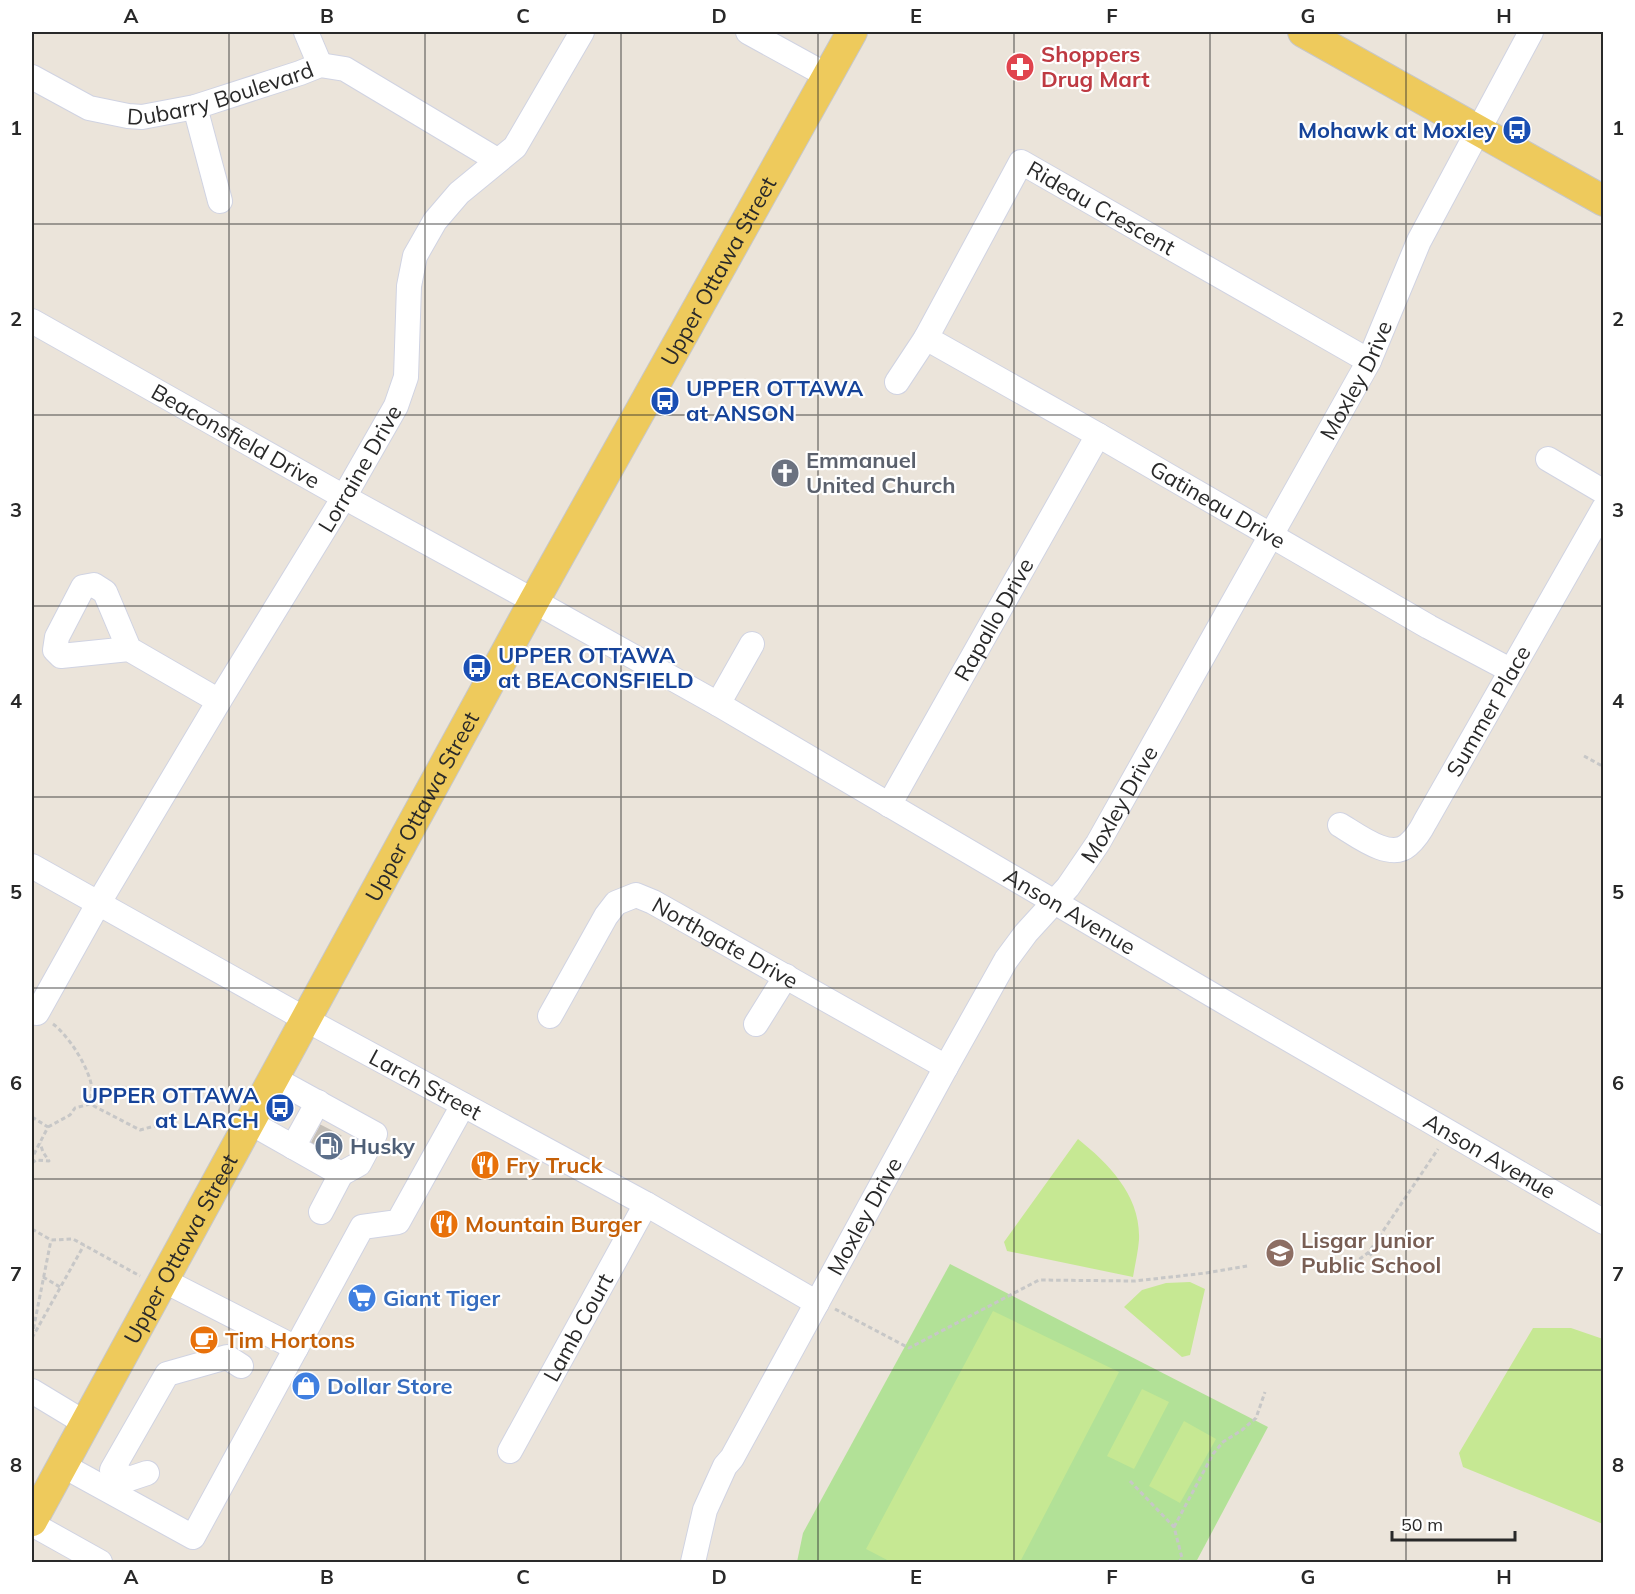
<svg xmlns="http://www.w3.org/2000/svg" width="1635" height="1594" viewBox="0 0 1635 1594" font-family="Mulish,sans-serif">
  <rect width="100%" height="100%" fill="#ebe4da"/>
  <path fill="#b2e197" d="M950,1264l318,163 -72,135h-399l6,-29z"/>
  <path fill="#c6e893" d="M1078,1139c31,25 63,57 61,101 -1,12 -4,25 -6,37l-126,-26 -3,-9z
    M1190,1282l15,7 -15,66 -8,2 -58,-50 18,-17 24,-7z
    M993,1311l126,61 -99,190h-129l-25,-13z
    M1533,1328h38l32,11v185l-140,-57 -4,-14z
    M1142,1389l27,13 -35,67 -27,-13z
    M1184,1421l32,18 -36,64 -31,-17z"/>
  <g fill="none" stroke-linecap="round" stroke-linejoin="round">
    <path stroke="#c4bfb7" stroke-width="24" stroke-dasharray="24 12" stroke-linecap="butt" d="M320,1151l11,-21"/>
    <g stroke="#d0d3e2" stroke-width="26">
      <g id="minor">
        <path d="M306,32l14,33"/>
        <path d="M748,32l80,44"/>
        <path id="s1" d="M32,77l57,31 39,8 14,1 53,-10 105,-34 20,-8 25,4 152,91"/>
        <path d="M195,107l25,94"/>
        <path id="s2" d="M32,321l312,176 190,104 184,103 508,299 378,219"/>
        <path id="s3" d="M926,338l172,97 331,192 81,43"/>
        <path id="s4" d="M897,382l29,-44 95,-176 348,199"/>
        <path d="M1548,459l56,33"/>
        <path d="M129,649l-68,7 -6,-6 2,-13 26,-50 11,-2 11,7 24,57 90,52"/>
        <path d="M718,704l34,-60"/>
        <path id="s5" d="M889,805l209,-370"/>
        <path id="s6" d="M1340,825c17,10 50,36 68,20 7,-6 13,-15 17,-23l179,-314"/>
        <path id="s7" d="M32,866l273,153 341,185 171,99"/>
        <path id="s8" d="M37,1013l61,-109 121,-203 125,-204 52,-91 10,-29 3,-91 6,-30 20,-35 24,-28 56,-46 67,-115"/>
        <path id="s9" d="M550,1016l56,-100 10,-13 20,-8 17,7 293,165"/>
        <path d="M756,1024l30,-48"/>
        <path d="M249,1122l92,52 18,-10 16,-30 -102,-56"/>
        <path d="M293,1147l25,-45"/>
        <path d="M321,1212l20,-38"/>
        <path d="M163,1280l133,68"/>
        <path d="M32,1391l53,32"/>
        <path id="s10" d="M510,1451l136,-247"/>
        <path d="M62,1465l131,72 169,-310 36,-5 65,-117"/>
        <path d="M147,1473l-18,6 -17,-9 55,-96 60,-17 14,9"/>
        <path d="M32,1524l68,38"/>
        <path id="s11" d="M693,1562l12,-52 20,-44 7,-8 214,-391 60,-107 20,-27 42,-46 30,-44 271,-482 50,-120 112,-209"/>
      </g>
    </g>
    <g stroke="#c7c7c7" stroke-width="32">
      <g id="major">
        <path d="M1303,32l301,169"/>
        <path id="s12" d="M32,1521l502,-920 318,-569"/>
      </g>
    </g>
    <path stroke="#c7c7c7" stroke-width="3" stroke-dasharray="4.5 3" stroke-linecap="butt" d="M1584,756l20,11
      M53,1024c16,12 37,45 39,65 0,5 -2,10 -2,15
      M32,1117l16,10 -16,31
      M48,1127l22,-12 5,-7 15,-4 50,26 22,-6
      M32,1163l4,-3 13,1 -6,-9 -3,-9
      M32,1229l19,11 22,-1 67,37
      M1369,1252l4,6 2,9
      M1346,1264h7l16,-12 69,-103
      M43,1277l17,10
      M835,1309l74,39 130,-68 96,1 71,-8 41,-7
      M32,1336l19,-96
      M32,1338l52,-93
      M1130,1481l44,46 8,31 -3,4
      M1174,1527l39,-73 10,-12 19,-12 14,-12 9,-26"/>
    <use href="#minor" stroke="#fff" stroke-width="24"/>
    <use href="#major" stroke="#eeca5c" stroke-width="30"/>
  </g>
  <path fill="none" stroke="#292929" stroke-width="1.5" stroke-opacity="0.55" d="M229,32v1530M425,32v1530M621,32v1530M818,32v1530M1014,32v1530M1210,32v1530M1406,32v1530M32,224h1572M32,415h1572M32,606h1572M32,797h1572M32,988h1572M32,1179h1572M32,1370h1572"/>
  <defs>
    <g id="pharmacy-disc" transform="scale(1.5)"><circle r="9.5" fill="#e0444e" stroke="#fff"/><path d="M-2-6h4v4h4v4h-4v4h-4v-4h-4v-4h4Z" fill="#fff"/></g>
    <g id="bus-disc" transform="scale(1.5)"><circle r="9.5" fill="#1a4fb4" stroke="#fff"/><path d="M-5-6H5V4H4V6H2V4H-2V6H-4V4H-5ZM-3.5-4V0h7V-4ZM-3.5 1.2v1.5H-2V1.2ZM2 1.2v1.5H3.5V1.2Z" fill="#fff"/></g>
    <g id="church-disc" transform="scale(1.5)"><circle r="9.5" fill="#6b7280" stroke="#fff"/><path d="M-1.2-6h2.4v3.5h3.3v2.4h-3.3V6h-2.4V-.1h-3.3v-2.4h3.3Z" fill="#fff"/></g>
    <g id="fuel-disc" transform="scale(1.5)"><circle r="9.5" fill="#5c6f8a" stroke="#fff"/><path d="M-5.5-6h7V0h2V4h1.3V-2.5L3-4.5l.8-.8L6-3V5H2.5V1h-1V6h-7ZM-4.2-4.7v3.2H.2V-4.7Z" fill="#fff"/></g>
    <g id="restaurant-disc" transform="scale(1.5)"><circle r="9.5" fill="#e8710a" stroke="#fff"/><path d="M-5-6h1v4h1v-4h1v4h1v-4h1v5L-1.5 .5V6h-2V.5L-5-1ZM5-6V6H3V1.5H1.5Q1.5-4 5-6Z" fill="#fff"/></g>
    <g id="school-disc" transform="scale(1.5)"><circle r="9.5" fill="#8d6e63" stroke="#fff"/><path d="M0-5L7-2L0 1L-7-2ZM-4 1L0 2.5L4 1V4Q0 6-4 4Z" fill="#fff"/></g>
    <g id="supermarket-disc" transform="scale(1.5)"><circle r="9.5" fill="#3f7fe0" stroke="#fff"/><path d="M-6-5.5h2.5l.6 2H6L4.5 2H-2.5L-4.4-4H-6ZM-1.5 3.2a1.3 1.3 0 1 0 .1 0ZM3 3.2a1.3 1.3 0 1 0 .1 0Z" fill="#fff"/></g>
    <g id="cafe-disc" transform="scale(1.5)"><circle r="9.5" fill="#e8710a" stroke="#fff"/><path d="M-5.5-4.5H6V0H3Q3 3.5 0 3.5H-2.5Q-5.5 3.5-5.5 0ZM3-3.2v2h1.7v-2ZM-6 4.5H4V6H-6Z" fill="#fff"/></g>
    <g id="shop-disc" transform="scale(1.5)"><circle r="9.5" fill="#3f7fe0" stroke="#fff"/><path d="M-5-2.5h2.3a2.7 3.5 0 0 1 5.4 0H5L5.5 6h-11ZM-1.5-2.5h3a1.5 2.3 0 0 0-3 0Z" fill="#fff"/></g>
  </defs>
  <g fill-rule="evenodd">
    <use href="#pharmacy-disc" x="1020" y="67"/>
    <use href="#bus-disc" x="1517" y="130"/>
    <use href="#bus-disc" x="665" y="401"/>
    <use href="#church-disc" x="785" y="473"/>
    <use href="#bus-disc" x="477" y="668"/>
    <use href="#bus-disc" x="280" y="1108"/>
    <use href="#fuel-disc" x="329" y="1146"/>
    <use href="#restaurant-disc" x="485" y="1165"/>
    <use href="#restaurant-disc" x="444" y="1224"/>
    <use href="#school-disc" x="1280" y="1253"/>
    <use href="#supermarket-disc" x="362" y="1298"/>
    <use href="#cafe-disc" x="204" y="1340"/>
    <use href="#shop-disc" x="306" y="1386"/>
  </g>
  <g text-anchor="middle" stroke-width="4.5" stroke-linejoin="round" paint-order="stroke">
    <g font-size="22" font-weight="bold" fill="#be3a42" stroke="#fff" text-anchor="start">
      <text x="1041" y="62">Shoppers<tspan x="1041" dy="25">Drug Mart</tspan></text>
    </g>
    <g font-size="22" fill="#292929" stroke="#fff">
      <text dy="8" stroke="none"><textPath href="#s1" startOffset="200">Dubarry Boulevard</textPath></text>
      <text dy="8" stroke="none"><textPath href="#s4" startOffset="345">Rideau Crescent</textPath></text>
      <text dy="8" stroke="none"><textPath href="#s12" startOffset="1426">Upper Ottawa Street</textPath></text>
      <text dy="8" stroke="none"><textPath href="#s11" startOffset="1360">Moxley Drive</textPath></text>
      <text dy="8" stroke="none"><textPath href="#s2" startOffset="234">Beaconsfield Drive</textPath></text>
      <text dy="8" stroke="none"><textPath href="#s8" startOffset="633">Lorraine Drive</textPath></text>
      <text dy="8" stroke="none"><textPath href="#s3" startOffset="336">Gatineau Drive</textPath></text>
      <text dy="8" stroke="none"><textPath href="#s5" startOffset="213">Rapallo Drive</textPath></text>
      <text dy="8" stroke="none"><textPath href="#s6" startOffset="232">Summer Place</textPath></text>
      <text dy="8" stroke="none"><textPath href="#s11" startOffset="874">Moxley Drive</textPath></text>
      <text dy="8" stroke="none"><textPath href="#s12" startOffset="814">Upper Ottawa Street</textPath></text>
      <text dy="8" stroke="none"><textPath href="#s2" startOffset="1194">Anson Avenue</textPath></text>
      <text dy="8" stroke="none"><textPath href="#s9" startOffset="254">Northgate Drive</textPath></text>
      <text dy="8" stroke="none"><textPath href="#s7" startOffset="450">Larch Street</textPath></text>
      <text dy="8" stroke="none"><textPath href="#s2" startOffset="1680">Anson Avenue</textPath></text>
      <text dy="8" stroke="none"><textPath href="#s11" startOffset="388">Moxley Drive</textPath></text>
      <text dy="8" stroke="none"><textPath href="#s12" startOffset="310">Upper Ottawa Street</textPath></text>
      <text dy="8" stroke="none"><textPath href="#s10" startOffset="141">Lamb Court</textPath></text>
    </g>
    <g font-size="22" font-weight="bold" fill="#164399" stroke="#fff" text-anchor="end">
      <text x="1496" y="138">Mohawk at Moxley</text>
      <text x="686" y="396" text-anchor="start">UPPER OTTAWA<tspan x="686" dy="25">at ANSON</tspan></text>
      <text x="498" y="663" text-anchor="start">UPPER OTTAWA<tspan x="498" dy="25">at BEACONSFIELD</tspan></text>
      <text x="259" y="1103">UPPER OTTAWA<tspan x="259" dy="25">at LARCH</tspan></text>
    </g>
    <g font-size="22" font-weight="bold" fill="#5b616d" stroke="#fff" text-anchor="start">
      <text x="806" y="468">Emmanuel<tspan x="806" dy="25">United Church</tspan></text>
    </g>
    <g font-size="22" font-weight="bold" fill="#4e5e75" stroke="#fff" text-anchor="start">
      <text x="350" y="1154">Husky</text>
    </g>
    <g font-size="22" font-weight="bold" fill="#c56008" stroke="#fff" text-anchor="start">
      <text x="506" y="1173">Fry Truck</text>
      <text x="465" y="1232">Mountain Burger</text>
      <text x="225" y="1348">Tim Hortons</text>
    </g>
    <g font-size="22" font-weight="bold" fill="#785e54" stroke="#fff" text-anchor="start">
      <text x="1301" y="1248">Lisgar Junior<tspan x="1301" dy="25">Public School</tspan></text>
    </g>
    <g font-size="22" font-weight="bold" fill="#366cbe" stroke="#fff" text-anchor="start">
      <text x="383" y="1306">Giant Tiger</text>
      <text x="327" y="1394">Dollar Store</text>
    </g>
  </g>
  <rect width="1635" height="1594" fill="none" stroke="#ffffff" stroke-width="66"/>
  <path d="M1392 1531v9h123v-9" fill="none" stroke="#292929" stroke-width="3"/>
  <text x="1401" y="1531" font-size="18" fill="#292929" stroke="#ffffff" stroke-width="4.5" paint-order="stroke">50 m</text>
  <rect x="33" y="33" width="1569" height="1528" fill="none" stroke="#292929" stroke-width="2"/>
  <g font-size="20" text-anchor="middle" font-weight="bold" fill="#292929">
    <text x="131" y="23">A</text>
    <text x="327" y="23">B</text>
    <text x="523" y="23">C</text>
    <text x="719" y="23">D</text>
    <text x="916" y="23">E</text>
    <text x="1112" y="23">F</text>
    <text x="1308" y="23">G</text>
    <text x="1504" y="23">H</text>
    <text x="16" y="135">1</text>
    <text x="1618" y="135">1</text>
    <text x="16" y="326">2</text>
    <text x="1618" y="326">2</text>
    <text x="16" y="517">3</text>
    <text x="1618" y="517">3</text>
    <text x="16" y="708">4</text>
    <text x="1618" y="708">4</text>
    <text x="16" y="899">5</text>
    <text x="1618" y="899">5</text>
    <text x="16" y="1090">6</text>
    <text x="1618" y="1090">6</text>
    <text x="16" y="1281">7</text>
    <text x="1618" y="1281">7</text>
    <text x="16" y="1472">8</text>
    <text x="1618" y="1472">8</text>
    <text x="131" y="1584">A</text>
    <text x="327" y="1584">B</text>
    <text x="523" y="1584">C</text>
    <text x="719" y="1584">D</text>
    <text x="916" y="1584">E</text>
    <text x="1112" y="1584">F</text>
    <text x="1308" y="1584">G</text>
    <text x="1504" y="1584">H</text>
  </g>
</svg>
